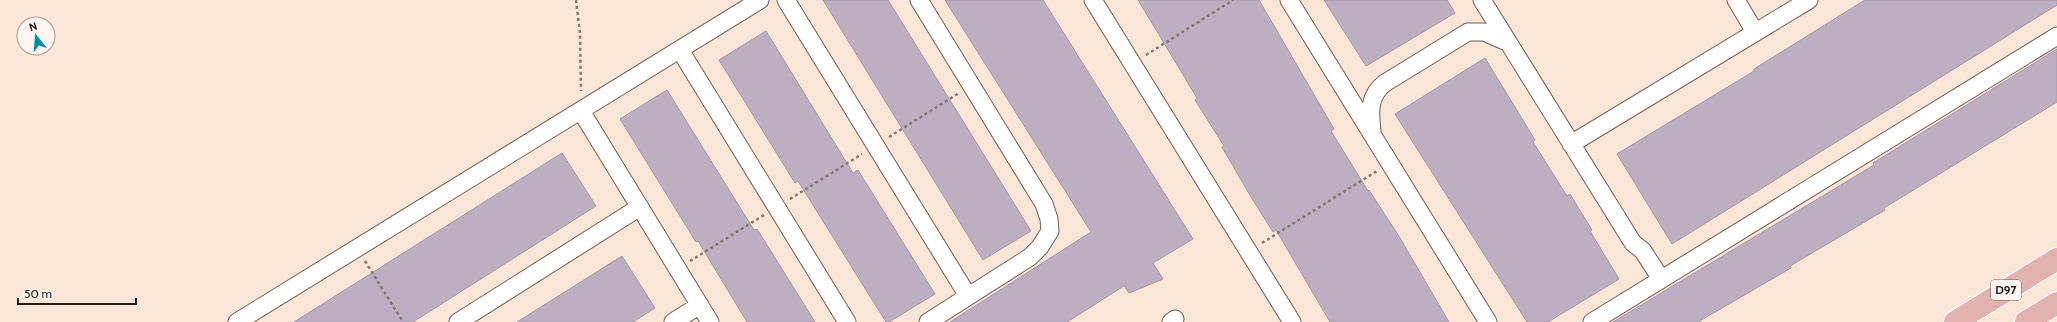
<svg xmlns="http://www.w3.org/2000/svg" width="2057" height="322" viewBox="0 0 2057 322" font-family="Cabin,sans-serif">
  <rect width="100%" height="100%" fill="#fae6d7"/>
  <path fill="#bdafc1" stroke="#a396a8" d="M823,0h65l143,231 -48,29z
    M945,0h98l150,239 -40,24 10,16 -34,14 -5,-7 -57,36h-117l141,-90z
    M1138,0h121l75,129 -3,2 37,60 1,-1 31,48 49,84h-119l-54,-92 -3,2 -22,-35 -29,-50 2,-1 -29,-46 2,-2z
    M1324,0h123l8,13 -89,53z
    M1865,0h192v5l-385,239 -55,-90 137,-83v-2z
    M766,31l87,142 5,-3 77,124 -46,28h-3l-88,-141 -3,2 -76,-123z
    M2057,49v53l-173,106 1,2 -95,56 1,2 -93,54h-85l261,-157 -1,-2z
    M1485,58l50,82 -2,2 34,54 3,-2 22,36 -2,1 29,48 -71,43h-21l-132,-208z
    M667,90l87,140 3,-1 58,93h-68l-49,-81 -2,1 -76,-123z
    M562,153l34,53 -183,116h-119z
    M622,256l33,52 -22,14h-116z"/>
  <g fill="none" stroke-linecap="round" stroke-linejoin="round">
    <g stroke="#6f5e51" stroke-width="19">
      <path id="minor" d="M786,0l182,296
        M919,0l125,204 5,15 1,12 -10,16 -10,10 -102,65
        M1093,0l199,322
        M1289,0l199,322
        M1482,0l151,243 10,8 18,28
        M1736,0l19,32
        M680,50l167,272
        M581,111l129,211
        M1372,131c-2,-19 -4,-35 13,-48l83,-51h16l23,10
        M1571,144l238,-144
        M237,322l523,-322
        M458,322l182,-115
        M673,322l27,-17
        M1171,322l4,-3
        M1592,322l465,-286"/>
    </g>
    <g stroke="#fff" stroke-width="24">
      <path id="major" d="M1955,322l102,-63
        M2026,322l31,-19"/>
    </g>
    <path stroke="#85786e" stroke-width="2.5" stroke-dasharray="3 3" stroke-linecap="butt" d="M576,0l4,34 1,57
      M1146,55l87,-55
      M889,137l70,-44
      M790,199l72,-45
      M1262,243l115,-72
      M365,261l38,61
      M690,261l74,-46"/>
    <use href="#minor" stroke="#fff" stroke-width="17"/>
    <use href="#major" stroke="#e2b2b0" stroke-width="22"/>
  </g>
  <g text-anchor="middle" stroke-width="4" stroke-linejoin="round" paint-order="stroke">
    <rect fill="#fef6f0" stroke="#635c57" stroke-width="1" x="1991" y="280" width="30" height="20" rx="3"/>
    <g font-size="12" font-weight="bold" fill="#211a15">
      <text x="2006" y="294">D97</text>
    </g>
  </g>
  <g transform="translate(36 36) rotate(343)"><circle r="19" fill="#fef6f0" stroke="#a69e98"/>
  <path d="M0-3L7 15L0 10L-7 15Z" fill="#008fab"/>
  <text y="-6" font-size="11" font-weight="bold" text-anchor="middle" fill="#211a15">N</text>
  </g>
  <path d="M18 298v6h118v-6" fill="none" stroke="#211a15" stroke-width="2"/>
  <text x="24" y="298" font-size="12" fill="#211a15" stroke="#fef6f0" stroke-width="3" paint-order="stroke">50 m</text>
</svg>
